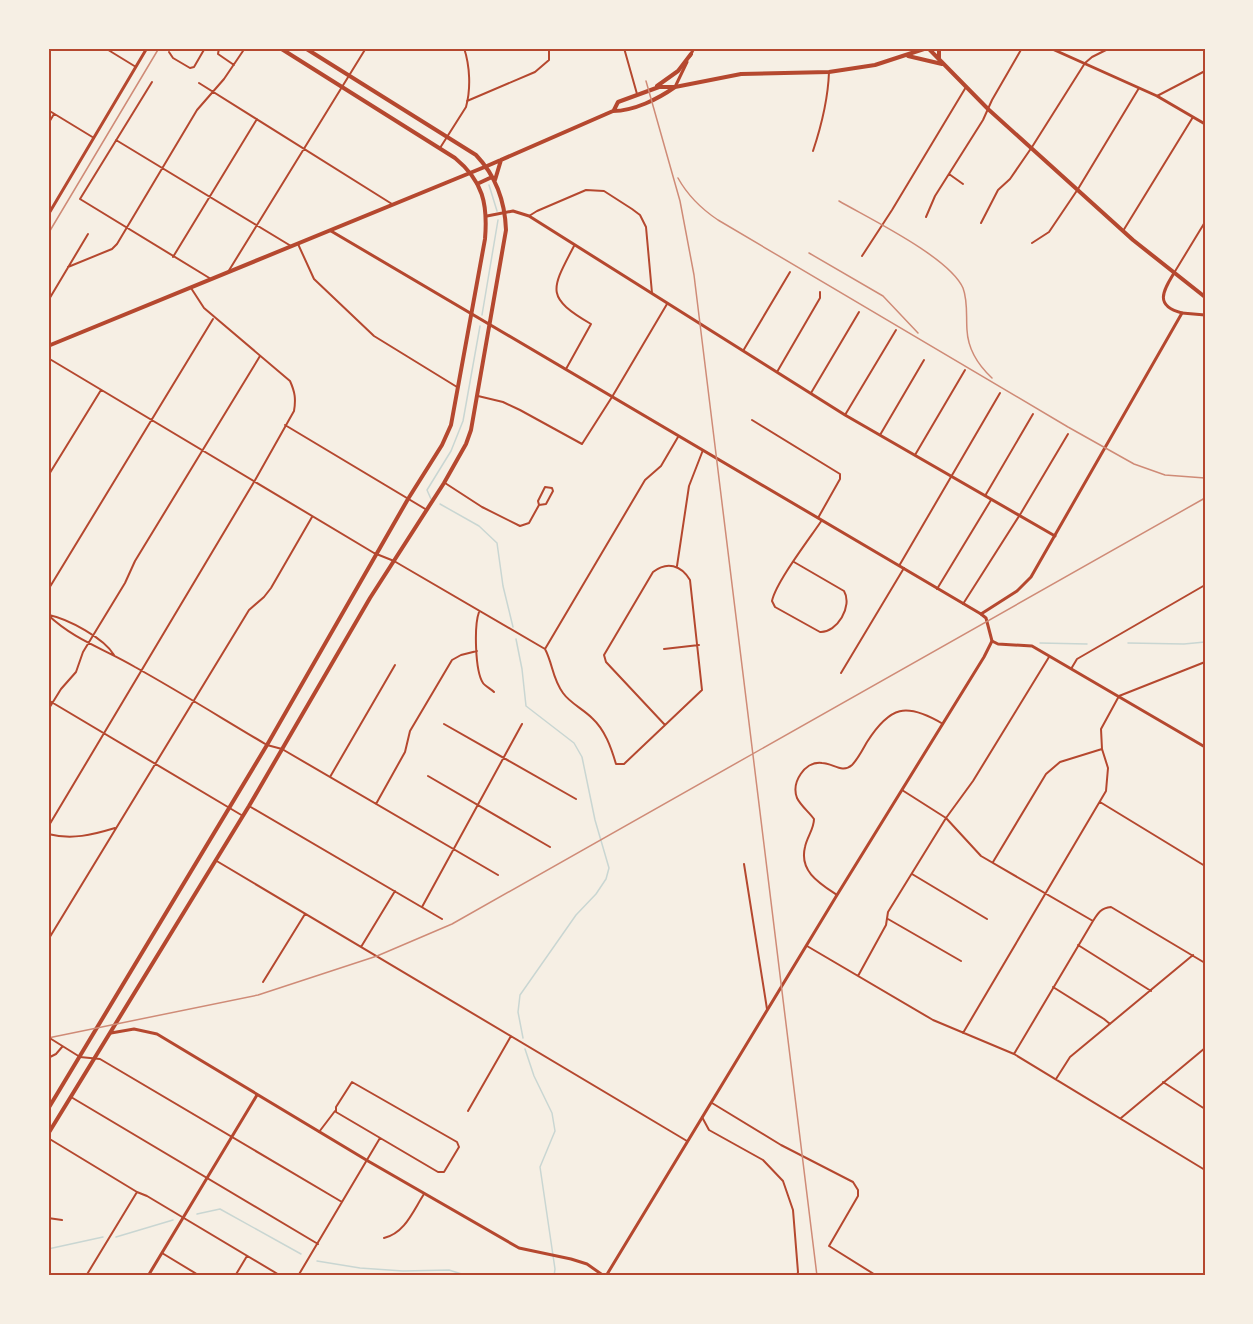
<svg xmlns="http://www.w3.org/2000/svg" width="1253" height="1324" viewBox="0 0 1253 1324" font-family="Jost,sans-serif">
  <rect width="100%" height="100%" fill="#f6efe4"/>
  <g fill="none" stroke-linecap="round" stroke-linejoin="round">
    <path stroke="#c9d6d2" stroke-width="1.5" d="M489,185l8,26
      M482,315l16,-95
      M431,499l-4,-9 24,-39 12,-30 17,-95
      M440,504l39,22 18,17 6,43 10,41
      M516,639l6,30 4,37 48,37 8,14 13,63 14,48 -3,11 -10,15 -20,21 -56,80 -2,17 5,26
      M1040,643l47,1
      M1128,643l56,1 21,-2
      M525,1049l9,27 18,37 3,18 -15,36 15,102 -1,7
      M197,1214l23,-5 81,45
      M116,1237l57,-17
      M48,1249l55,-12
      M317,1261l43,7 43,3 46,-1 19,6"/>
    <path stroke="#b5482f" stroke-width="2" d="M105,48l31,19
      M219,48l-1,6 16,11
      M624,48l13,46
      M169,52l4,6 17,10 4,-1 11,-19
      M152,82l-72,117 131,80
      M199,83l193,121
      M1157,96l48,-25
      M467,101l68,-29 14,-12v-12
      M48,110l46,28
      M48,124l6,-10
      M116,140l175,106
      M440,148l26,-41c5,-18 4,-41 -2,-59
      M813,151c9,-27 15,-51 16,-79
      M949,174l14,10
      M529,216l8,-5 49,-21 18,1 28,18 8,6 6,12 6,66
      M926,217l9,-21 48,-76 9,-20 30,-52
      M981,223l17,-33 12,-11 22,-32 53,-84 7,-6 18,-9
      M1123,231l70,-114
      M1032,243l17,-11 29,-43 61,-101
      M298,244l16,35 60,57 83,51
      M862,256l30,-46 74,-123
      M173,257l84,-138
      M68,267l44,-18 5,-5 80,-134 27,-31 21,-31
      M228,272l138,-224
      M1174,273l31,-51
      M48,301l40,-67
      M743,351l47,-79
      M48,358l326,195 20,8 151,88c8,15 7,29 18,44 7,10 20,16 29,25 13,12 19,29 24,46h8l78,-74 -12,-110c-9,-15 -23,-19 -37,-8l-49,83 2,7 59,63
      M566,369l25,-45c-46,-27 -40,-34 -17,-78
      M777,372l43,-74v-6
      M811,393l48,-81
      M478,396l25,6 17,8 62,34 30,-47 55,-93
      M845,415l51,-85
      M752,420l88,54v5l-22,39
      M285,425l142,85
      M880,435l44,-75
      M915,455l50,-85
      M48,476l53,-86
      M445,483l37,24 38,19 9,-3 10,-18 7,-1 7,-13 -1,-3 -7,-1 -7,14 1,4
      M985,496l48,-82
      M794,562l50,29c9,15 -7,42 -24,41l-45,-25 -3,-6c4,-19 38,-63 50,-81
      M677,566l12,-80 14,-36
      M899,566l101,-173
      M937,589l54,-89
      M48,590l165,-271
      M963,604l58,-91 47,-79
      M479,612c-5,14 -4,59 4,71 2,3 8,6 11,9
      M48,615c28,26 55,33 87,52 45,25 88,52 132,78l15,4 216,126
      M49,615c19,4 55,23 65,40
      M545,649l100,-169 16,-14 17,-29
      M664,649l35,-4
      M1071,669l6,-10 128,-74
      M841,673l63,-105
      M48,700l195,116
      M48,710l13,-21 15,-17 7,-20 42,-69 10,-22 125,-205
      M444,724l132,75
      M428,776l122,71
      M330,777l65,-112
      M902,790l44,28 35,38 112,65
      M1100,802l105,64
      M376,804l29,-52 5,-21 42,-71 9,-5 16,-4
      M249,806l193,113
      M48,827l206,-345 40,-71c2,-12 1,-19 -4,-30l-86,-73 -13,-20
      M48,834c24,6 44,1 67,-6
      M215,860l472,281
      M993,862l53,-88 14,-12 42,-13
      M744,864l23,145
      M912,874l75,45
      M837,895c-18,-12 -38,-24 -32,-48 2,-10 9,-18 9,-28 -5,-7 -13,-13 -17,-21 -6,-16 8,-37 25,-35 11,0 20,11 30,2 6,-6 11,-16 15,-23 23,-36 39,-40 76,-18
      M422,907l100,-183
      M888,919l73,42
      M48,940l201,-330 15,-13 7,-9 41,-71
      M1078,945l73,46
      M807,946l126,74 81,34 191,116
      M361,947l34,-56
      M858,976l28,-51 2,-13 58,-94 27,-37 76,-124
      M263,982l42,-68
      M1053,987l51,32 6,5
      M963,1033l143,-242 2,-23 -6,-19 -1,-20 18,-33 86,-34
      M48,1037l32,20 20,2 242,143
      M1014,1054l79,-133c5,-8 8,-13 18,-14l94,56
      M48,1058l8,-4 6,-7
      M1056,1079l14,-22 123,-102
      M352,1082l105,60 2,5 -15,25h-6l-102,-60v-5z
      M1163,1082l42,27
      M71,1097l247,147
      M712,1103l69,42 72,37 5,8v6l-29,50 48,30
      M468,1111l43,-75
      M702,1117l7,13 54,30 20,21 10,29 5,62 -1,4
      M1121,1118l84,-70
      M319,1132l16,-21
      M48,1138l89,54 10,4 134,80
      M48,1218l14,2
      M384,1238c21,-5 29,-27 40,-44
      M162,1253l38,23
      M86,1276l51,-84
      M235,1276l12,-20
      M298,1276l82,-138"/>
    <path stroke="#b5482f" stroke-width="3" d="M1050,48l107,48 48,28
      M487,216l26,-5 16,5 316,199 210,121
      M331,231l650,383
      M1182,313l23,2
      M992,641l6,3 34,2 173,101
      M111,1033l23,-4 23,5 211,127 151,87 52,11 16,5 17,12
      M148,1276l109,-181"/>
    <path stroke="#b5482f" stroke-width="3" d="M690,56l4,-8
      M675,87l12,-25
      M48,215l99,-167
      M606,1276l231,-381 147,-238 8,-16 -6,-23 -5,-4 36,-23 14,-14 151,-264c-28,-7 -19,-22 -8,-40"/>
    <path stroke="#b5482f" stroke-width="4" d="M928,48l60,61 145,131 72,57
      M908,56l34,8
      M939,59v-11
      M657,86l21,-15 13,-17
      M614,110l4,-8 41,-15h16l66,-13 88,-2 46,-7 52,-17
      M495,180l6,-20
      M477,184l15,-7
      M48,346l439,-180 126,-55c21,0 45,-12 62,-24
      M48,1109l219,-364 141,-246 34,-54 9,-20 34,-186c3,-35 -2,-58 -30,-81l-175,-110
      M48,1134l201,-328 121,-208 74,-115 22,-39 5,-14 35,-200c-1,-28 -10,-54 -30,-75l-171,-107"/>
    <path stroke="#cf8b77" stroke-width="1.5" d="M646,81l34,120 14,74 123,1001
      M678,178c10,18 22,30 40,42l350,207 66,37 31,11 40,3
      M839,201c31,18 110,56 124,87 5,13 3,28 4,42 1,19 11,35 25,48
      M48,234l111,-186
      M809,253l74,43 35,37
      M48,1038l210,-43 119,-39 75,-32 753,-426"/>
  </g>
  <rect width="1253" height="1324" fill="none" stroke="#f6efe4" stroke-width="99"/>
  <rect x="50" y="50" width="1154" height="1224" fill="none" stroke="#b5482f" stroke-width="2"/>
</svg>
